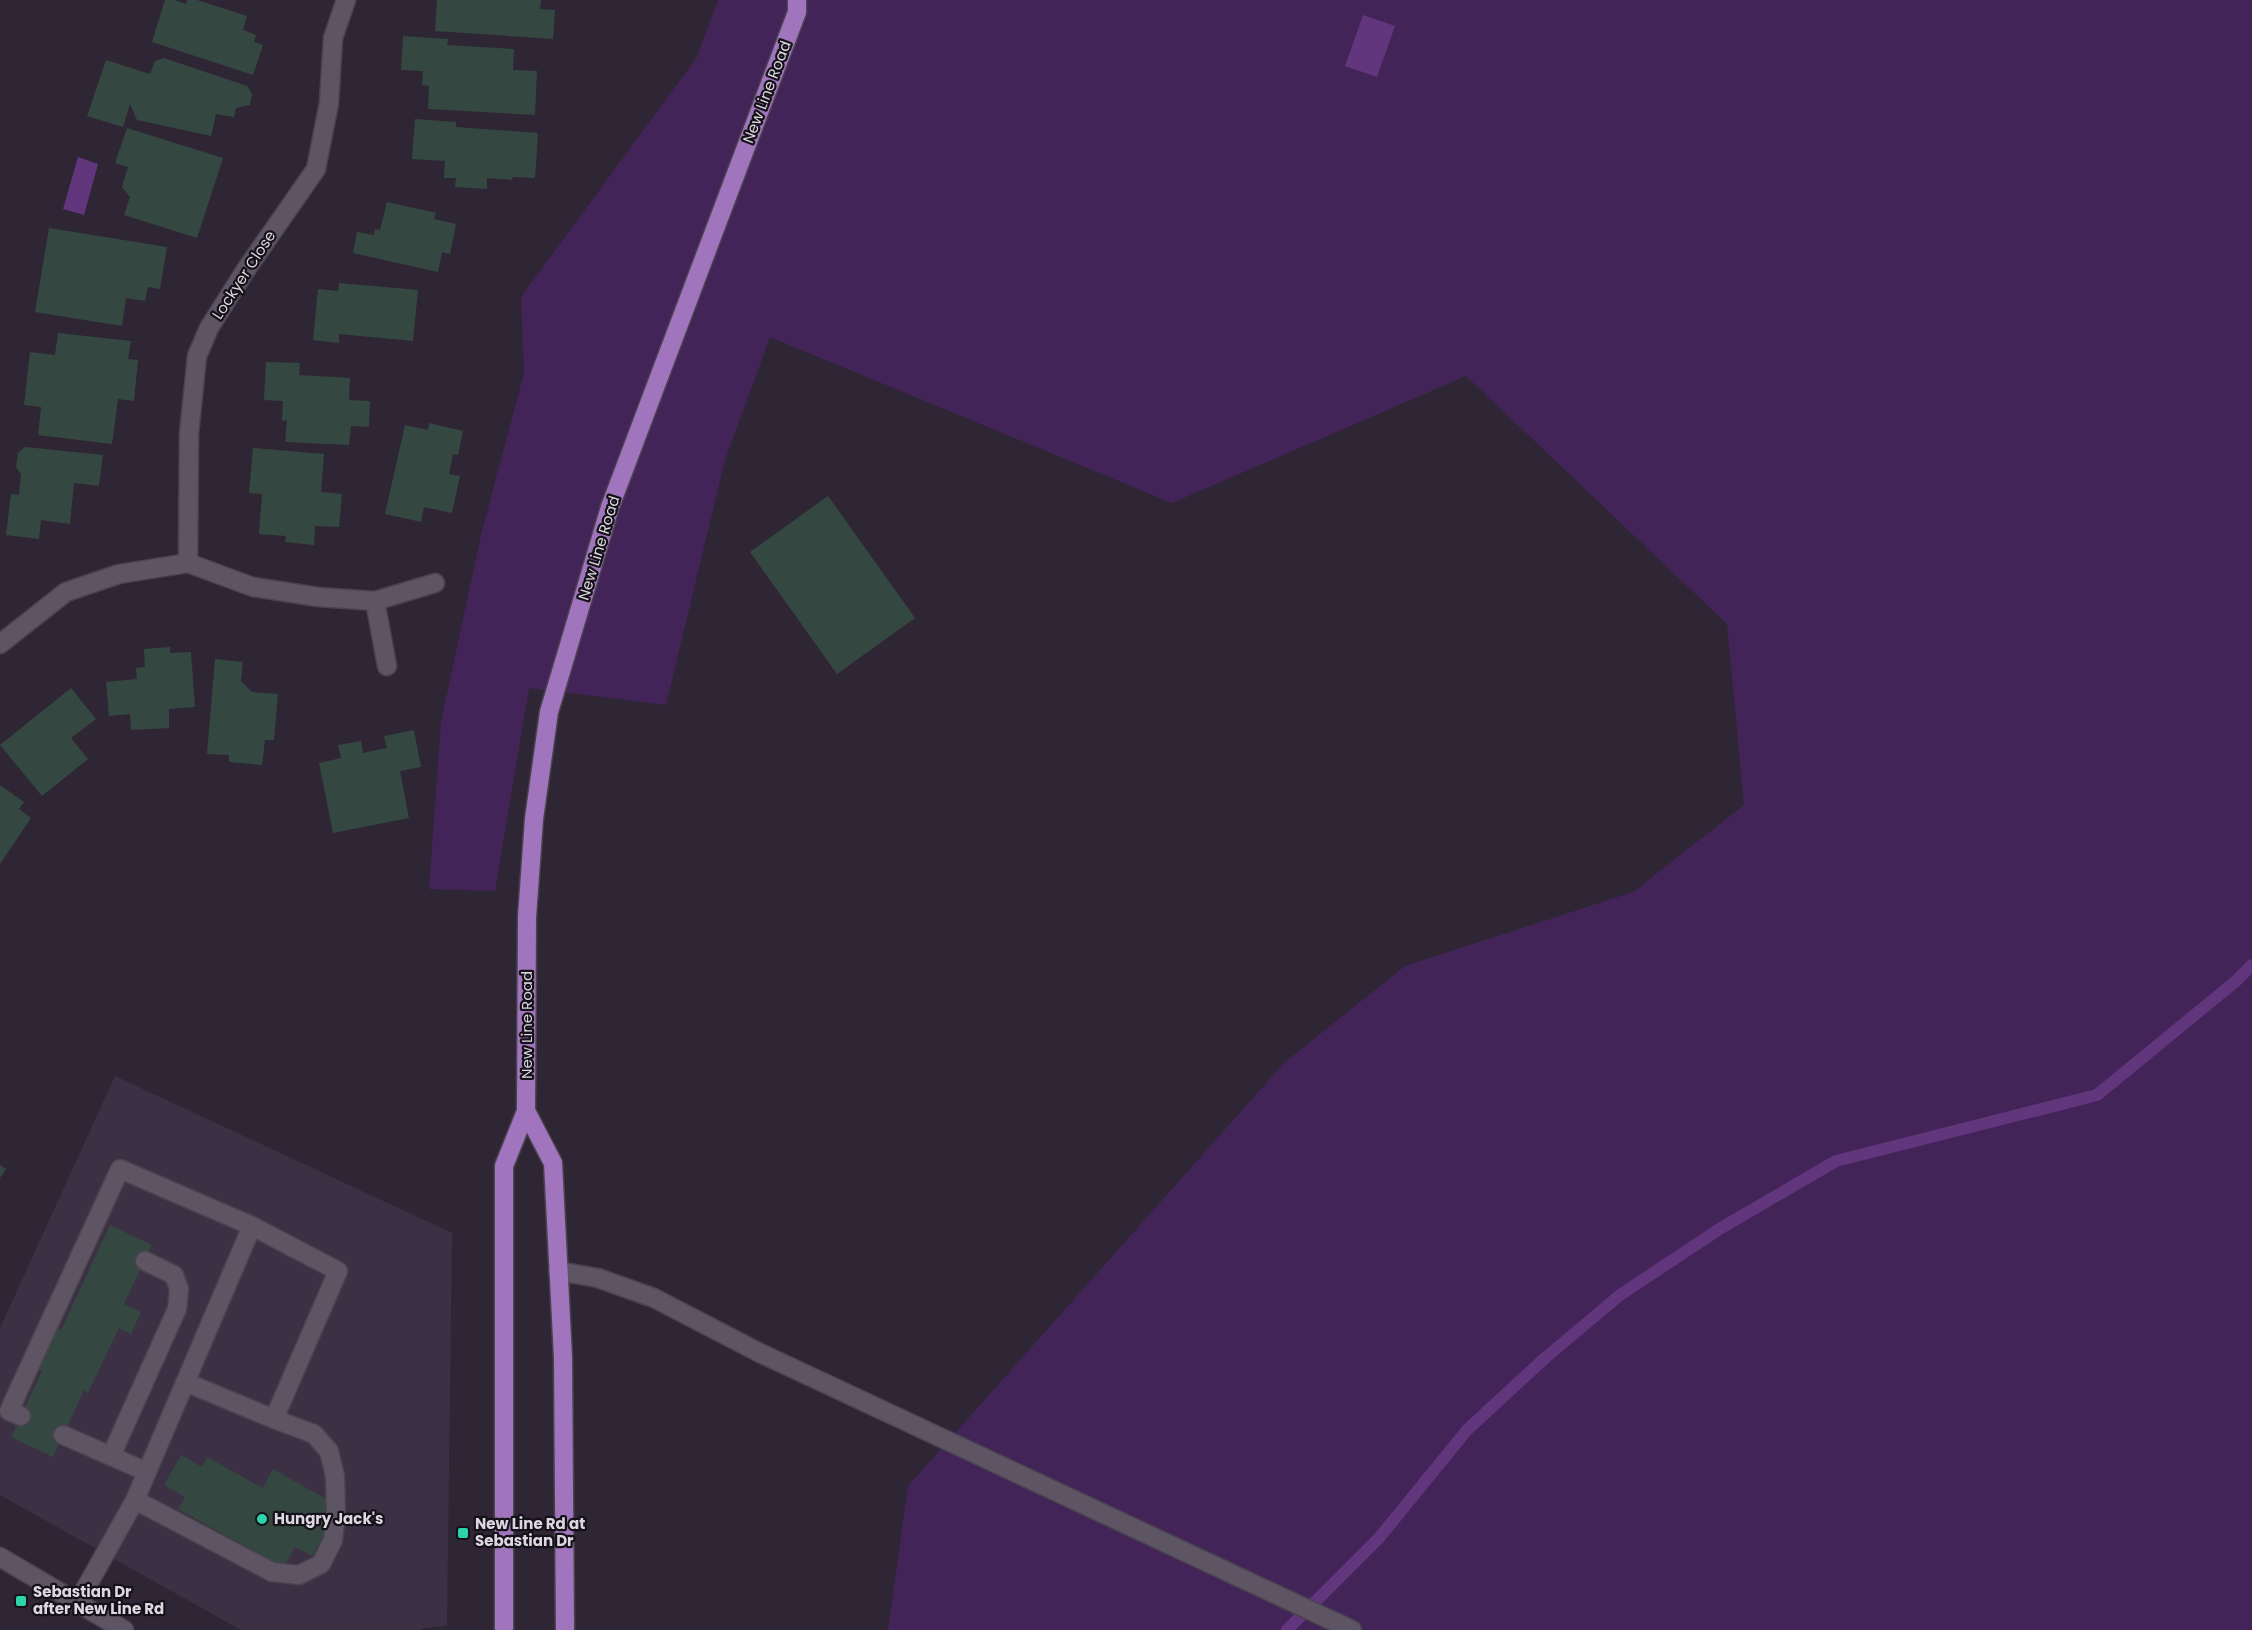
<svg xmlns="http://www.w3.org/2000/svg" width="2252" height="1630" viewBox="0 0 2252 1630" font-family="Poppins,sans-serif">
  <rect width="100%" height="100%" fill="#2f2635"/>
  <path fill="#3b3044" d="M115,1076l337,157 -5,393 -23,2 -3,2h-180l-241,-135v-167z"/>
  <path fill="#432458" d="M718,0h1534v1630h-1364l20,-144 377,-424 120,-96 228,-74 111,-87 -17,-181 -261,-248 -294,127 -402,-166 -45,123 -59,245 -137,-17 -34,203 -66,-2 12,-167 40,-187 43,-162 -3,-76 176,-240z"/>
  <path fill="#61367c" d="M1363,15l32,11 -18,51 -32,-11z
    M78,157l20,7 -14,51 -21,-6z"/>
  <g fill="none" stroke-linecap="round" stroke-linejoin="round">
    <path stroke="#61367c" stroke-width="12" d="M1287,1630l92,-92 88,-108 78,-72 75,-63 101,-67 115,-67 261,-66 139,-114 16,-16"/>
  </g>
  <path fill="#344841" d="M165,0h9l12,4 1,-4h10l50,16 -4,14 13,5 -2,7 9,3 -10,30 -101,-33z
    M437,0h104l-1,9 15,1 -2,29 -118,-8z
    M403,36l45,3 -1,6 67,4 -1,21 24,1 -2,44 -107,-6 1,-23 -7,-1 1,-14 -22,-1z
    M164,58l83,28 5,8 -2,11 -14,3 -2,9 -18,-3 -5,22 -74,-16 -7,-16 -7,23 -36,-11 19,-56 44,14 5,-13z
    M415,119l41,3v5l82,6 -3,45 -22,-1 -1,3 -25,-2v11l-32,-2 1,-9h-12l1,-17 -33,-2z
    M127,128l96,30 -26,80 -73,-23 6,-18 -8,-10 6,-20 -13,-4z
    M387,202l49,11 -2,6 22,5 -6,30 -8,-2 -4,20 -85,-19 4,-21 17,3 1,-6 5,1z
    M49,228l118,19 -7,42 -12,-2 -3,14 -19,-3 -4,28 -87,-14z
    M339,283l79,7 -5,51 -74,-7v9l-26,-3 5,-51 20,2z
    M58,333l73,8 -3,18 10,1 -4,41 -16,-2 -6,45 -74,-9 3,-28 -17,-2 6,-53 25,3z
    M266,362l34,1 -1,12 51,3 -1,22 21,1 -1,26 -18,-1 -2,19 -64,-3 2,-22 -5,1 1,-20 -19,-1z
    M429,423l34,8 -5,24 -5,-1 -4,20 11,2 -8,37 -28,-6 -3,15 -36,-8 20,-89 23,5z
    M25,447l78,8 -4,31 -25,-3 -4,41 -29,-4 -2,19 -33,-4 5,-41 8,1 2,-21 -5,-7 2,-14z
    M253,448l71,6 -3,38 21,2 -3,33 -24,-1 -1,19 -29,-3 1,-6 -27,-2 3,-40 -13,-1z
    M828,496l87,122 -78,56 -87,-122z
    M170,647v6l21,-1 4,55 -26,2v19l-38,2 -1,-16 -21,2 -3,-34 31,-3 -1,-11 9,-1 -1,-18z
    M215,659l28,3 -2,19 11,11 26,2 -4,46h-9l-3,25 -33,-3v-7l-22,-1z
    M71,688l25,31 -25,19 17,21 -46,37 -42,-51z
    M414,730l7,37 -21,4 9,47 -76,15 -14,-70 22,-5 -3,-13 23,-4 2,12 24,-5 -3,-12z
    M0,785l24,17 -5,7 12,9 -31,46z
    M0,1165l6,4 -6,9z
    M110,1225l42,20 -28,59 17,8 -10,22 -12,-6 -31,65 -4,-3 -31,67 -42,-20 31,-66 -5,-2 19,-41 5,2z
    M181,1455l21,12 5,-10 56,31 10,-19 53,30 1,31 -15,26 -17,-9 -11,20 -106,-58 7,-12 -21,-12z"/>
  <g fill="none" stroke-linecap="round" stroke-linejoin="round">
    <g stroke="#4a434f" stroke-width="21">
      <path id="lane" d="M558,1271l40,7 56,20 106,55 592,277
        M21,1416l-12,-5 111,-242 132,57
        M63,1435l84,37
        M111,1456l66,-147 2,-20 -5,-14 -29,-14
        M135,1500l137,72 27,3 22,-11 12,-24 3,-26 -1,-38 -6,-25 -15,-17 -40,-15
        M78,1602l57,-102 117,-274 86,45 -64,148 -89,-37"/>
    </g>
    <g stroke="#4a434f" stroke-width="21">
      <path id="street" d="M188,563l1,-129 8,-78 12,-28 36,-57 71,-102 13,-66 4,-65 13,-38
        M375,601l12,65
        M0,644l66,-52 53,-18 69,-11 65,24 65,10 57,4 60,-18
        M0,1557l124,73"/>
    </g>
    <g stroke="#4a434f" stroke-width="21">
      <path id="primary" d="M526,1111l27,52 10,194 2,273
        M504,1630v-464l22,-55 1,-194 7,-98 15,-107 61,-205 187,-495v-12"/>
    </g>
    <use href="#lane" stroke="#5d5464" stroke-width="18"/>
    <use href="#street" stroke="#5d5464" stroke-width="18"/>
    <use href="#primary" stroke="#a075bd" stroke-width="18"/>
  </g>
  <g fill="#2dd4ab" stroke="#151118" stroke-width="2">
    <circle cx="262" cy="1519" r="6"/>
    <rect x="457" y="1527" width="12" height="12" rx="3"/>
    <rect x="15" y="1595" width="12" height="12" rx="3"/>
  </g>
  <g text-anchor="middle" stroke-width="4.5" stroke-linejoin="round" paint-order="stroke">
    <g font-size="15" fill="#dcd7e0" stroke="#151118">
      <text transform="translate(767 92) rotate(-69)" y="5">New Line Road</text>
      <text transform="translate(244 275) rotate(-57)" y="5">Lockyer Close</text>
      <text transform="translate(599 548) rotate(-73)" y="5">New Line Road</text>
      <text transform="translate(527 1025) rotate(-90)" y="5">New Line Road</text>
    </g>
    <g font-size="15" font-weight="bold" fill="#dcd7e0" stroke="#151118" text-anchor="start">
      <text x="274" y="1524">Hungry Jack's</text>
      <text x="475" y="1529">New Line Rd at<tspan x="475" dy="17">Sebastian Dr</tspan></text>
      <text x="33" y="1597">Sebastian Dr<tspan x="33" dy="17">after New Line Rd</tspan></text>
    </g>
  </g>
</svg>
